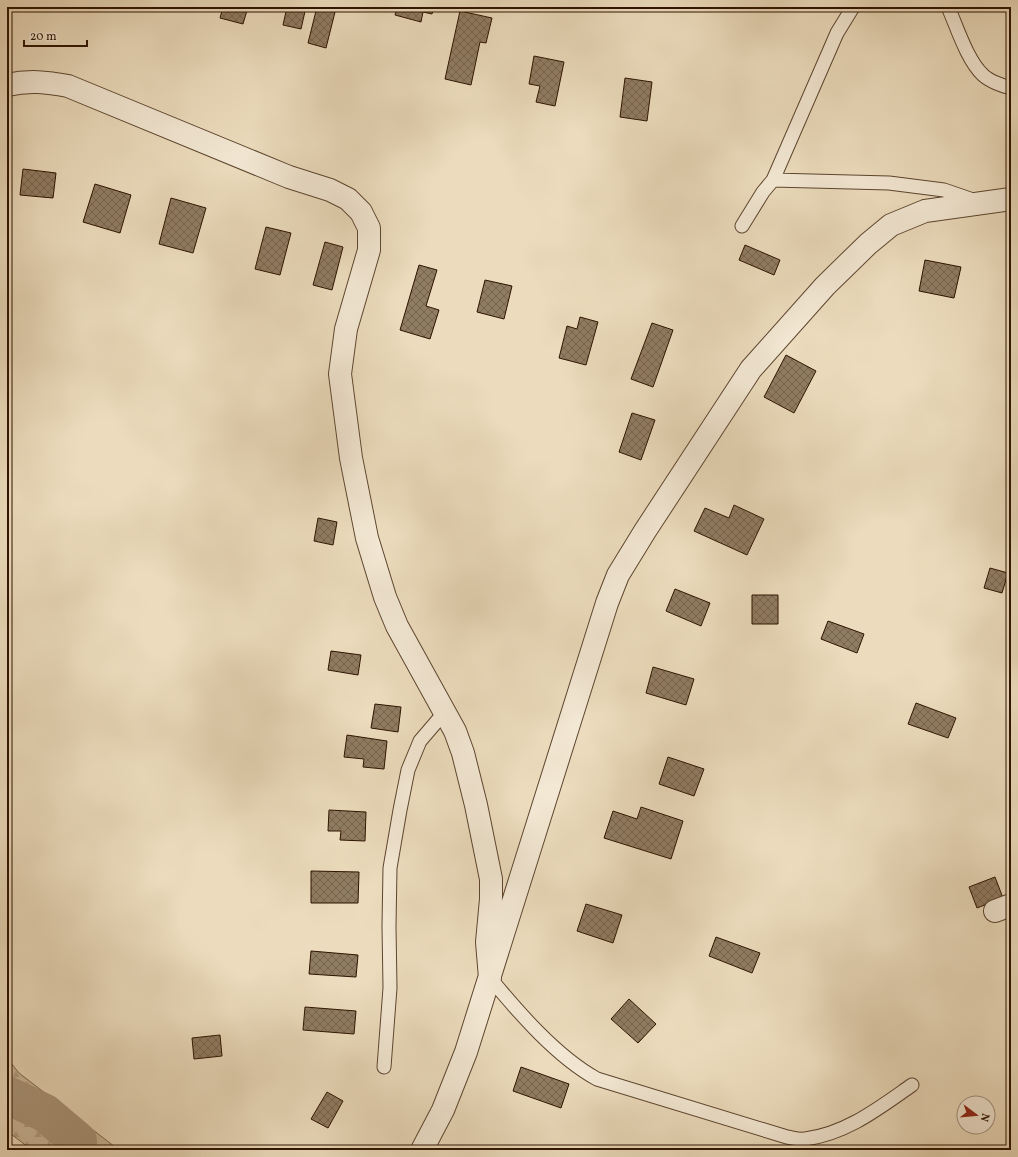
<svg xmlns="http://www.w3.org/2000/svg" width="1018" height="1157" viewBox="0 0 1018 1157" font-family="Vollkorn,serif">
  <defs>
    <pattern id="forest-firs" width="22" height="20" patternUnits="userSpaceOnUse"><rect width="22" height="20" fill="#ccba9d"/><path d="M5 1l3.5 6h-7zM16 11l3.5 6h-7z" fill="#b09f85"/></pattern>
    <pattern id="building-cross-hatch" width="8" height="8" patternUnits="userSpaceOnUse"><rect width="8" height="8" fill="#907c62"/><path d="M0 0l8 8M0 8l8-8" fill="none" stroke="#76644e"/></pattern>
  </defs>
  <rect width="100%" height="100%" fill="#ecdcbd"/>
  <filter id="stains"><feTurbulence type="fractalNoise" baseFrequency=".005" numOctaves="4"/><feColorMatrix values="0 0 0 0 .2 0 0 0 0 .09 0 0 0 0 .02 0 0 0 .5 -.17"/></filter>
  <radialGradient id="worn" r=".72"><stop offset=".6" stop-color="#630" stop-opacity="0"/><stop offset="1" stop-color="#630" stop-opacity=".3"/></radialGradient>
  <path fill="url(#forest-firs)" stroke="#7c664e" d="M7,1058l12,15 100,77h-91v-3l-21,-16z"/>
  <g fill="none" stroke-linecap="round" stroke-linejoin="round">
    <path stroke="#ab987d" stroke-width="38" d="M7,1095l38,18 33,28v9"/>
  </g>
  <path fill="url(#building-cross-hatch)" stroke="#2d1300" d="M223,7h25l-5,17 -23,-6z
    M287,7h19l-5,22 -18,-4z
    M317,7l19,1 -10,40 -18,-5z
    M397,7h37l-2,7 -9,-2 -2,10 -26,-7z
    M460,11l32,7 -6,25 -6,-1 -9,43 -26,-6z
    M534,56l30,6 -9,44 -19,-4 4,-16 -11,-2z
    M625,78l27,4 -5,39 -27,-4z
    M23,169l33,4 -3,25 -33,-3z
    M95,184l36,11 -11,38 -37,-11z
    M171,198l35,10 -13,45 -34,-9z
    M266,227l25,6 -11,42 -25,-6z
    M325,242l18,5 -11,43 -19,-5z
    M745,245l35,15 -6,15 -35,-15z
    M925,260l36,7 -7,31 -35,-7z
    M419,265l18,5 -11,36 13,4 -9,29 -30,-9z
    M485,280l27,6 -8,33 -27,-7z
    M580,317l18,5 -12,43 -27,-7 8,-32 10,3z
    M652,323l21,7 -20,57 -22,-8z
    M786,355l30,16 -22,42 -30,-16z
    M632,413l23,7 -14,40 -22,-8z
    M734,505l30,14 -17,36 -53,-24 11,-23 24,10z
    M318,518l19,4 -4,23 -19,-4z
    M990,568l18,5 -6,20 -18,-5z
    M675,589l35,14 -9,23 -35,-15z
    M752,595h26v29h-26z
    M828,621l36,13 -7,19 -36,-14z
    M331,651l30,4 -3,20 -30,-5z
    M653,667l41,12 -8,26 -40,-12z
    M916,703l40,15 -8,20 -40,-14z
    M375,704l26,3 -3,25 -27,-4z
    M347,735l40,6 -3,28 -21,-2 1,-8 -20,-2z
    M668,757l36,12 -10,27 -35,-12z
    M641,807l42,14 -12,38 -67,-21 9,-27 24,8z
    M329,810l37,2 -1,29 -25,-1 1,-9h-13z
    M311,871l48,1 -1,31h-47z
    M995,877l8,21 -26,10 -8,-21z
    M586,904l36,11 -9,28 -36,-12z
    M716,937l44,16 -8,20 -43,-17z
    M311,951l47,4 -2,22 -47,-3z
    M629,999l27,25 -18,19 -27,-24z
    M305,1007l51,4 -2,23 -51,-4z
    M220,1035l2,21 -28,3 -2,-21z
    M521,1067l48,17 -8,24 -48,-17z
    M327,1092l16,9 -15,27 -17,-9z"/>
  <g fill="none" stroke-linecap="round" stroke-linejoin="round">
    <g stroke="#5d452f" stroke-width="15">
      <path id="service" d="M948,7c9,20 19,53 35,68 6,6 20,11 28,13
        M773,180l64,-147 16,-26
        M742,226l21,-34 10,-12 116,3 55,7 32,11
        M490,978c29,35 67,79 107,101l190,58c6,1 12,3 18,2 41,-5 74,-31 107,-54
        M384,1067l6,-79 -1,-62 1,-58 10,-58 8,-40 12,-29 24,-28"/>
    </g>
    <g stroke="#5d452f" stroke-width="24">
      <path id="minor" d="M7,85c22,-5 40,-3 61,1l221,91 41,13 18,9 13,13 8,16v22l-23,79 -6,45 11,84 16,80 18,59 12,29 58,105 8,22 13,52 15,74v20l-4,43 3,36
        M995,911l16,-6
        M422,1150l21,-40 23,-58 141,-449 11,-28 27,-44 106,-162 74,-83 43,-42 23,-19 34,-14 86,-12"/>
    </g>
    <use href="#service" stroke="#f3e8d4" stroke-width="13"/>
    <use href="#minor" stroke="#f3e8d4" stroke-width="22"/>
  </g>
  <rect width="1018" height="1157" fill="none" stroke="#ecdcbd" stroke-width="24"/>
  <rect x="8" y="8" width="1002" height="1141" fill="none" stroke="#2d1300" stroke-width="2"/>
  <rect x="12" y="12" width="994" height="1133" fill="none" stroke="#2d1300"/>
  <g transform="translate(976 1115) rotate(106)"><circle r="19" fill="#f3e8d4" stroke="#a4937f"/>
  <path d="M0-3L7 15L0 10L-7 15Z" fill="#8f2418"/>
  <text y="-6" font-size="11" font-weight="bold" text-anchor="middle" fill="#2d1300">N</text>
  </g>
  <path d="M24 40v6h63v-6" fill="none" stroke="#2d1300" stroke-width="2"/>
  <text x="30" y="40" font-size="12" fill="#2d1300" stroke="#f3e8d4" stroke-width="3" paint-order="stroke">20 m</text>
  <rect width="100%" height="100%" filter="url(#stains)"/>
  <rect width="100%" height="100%" fill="url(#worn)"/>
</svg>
